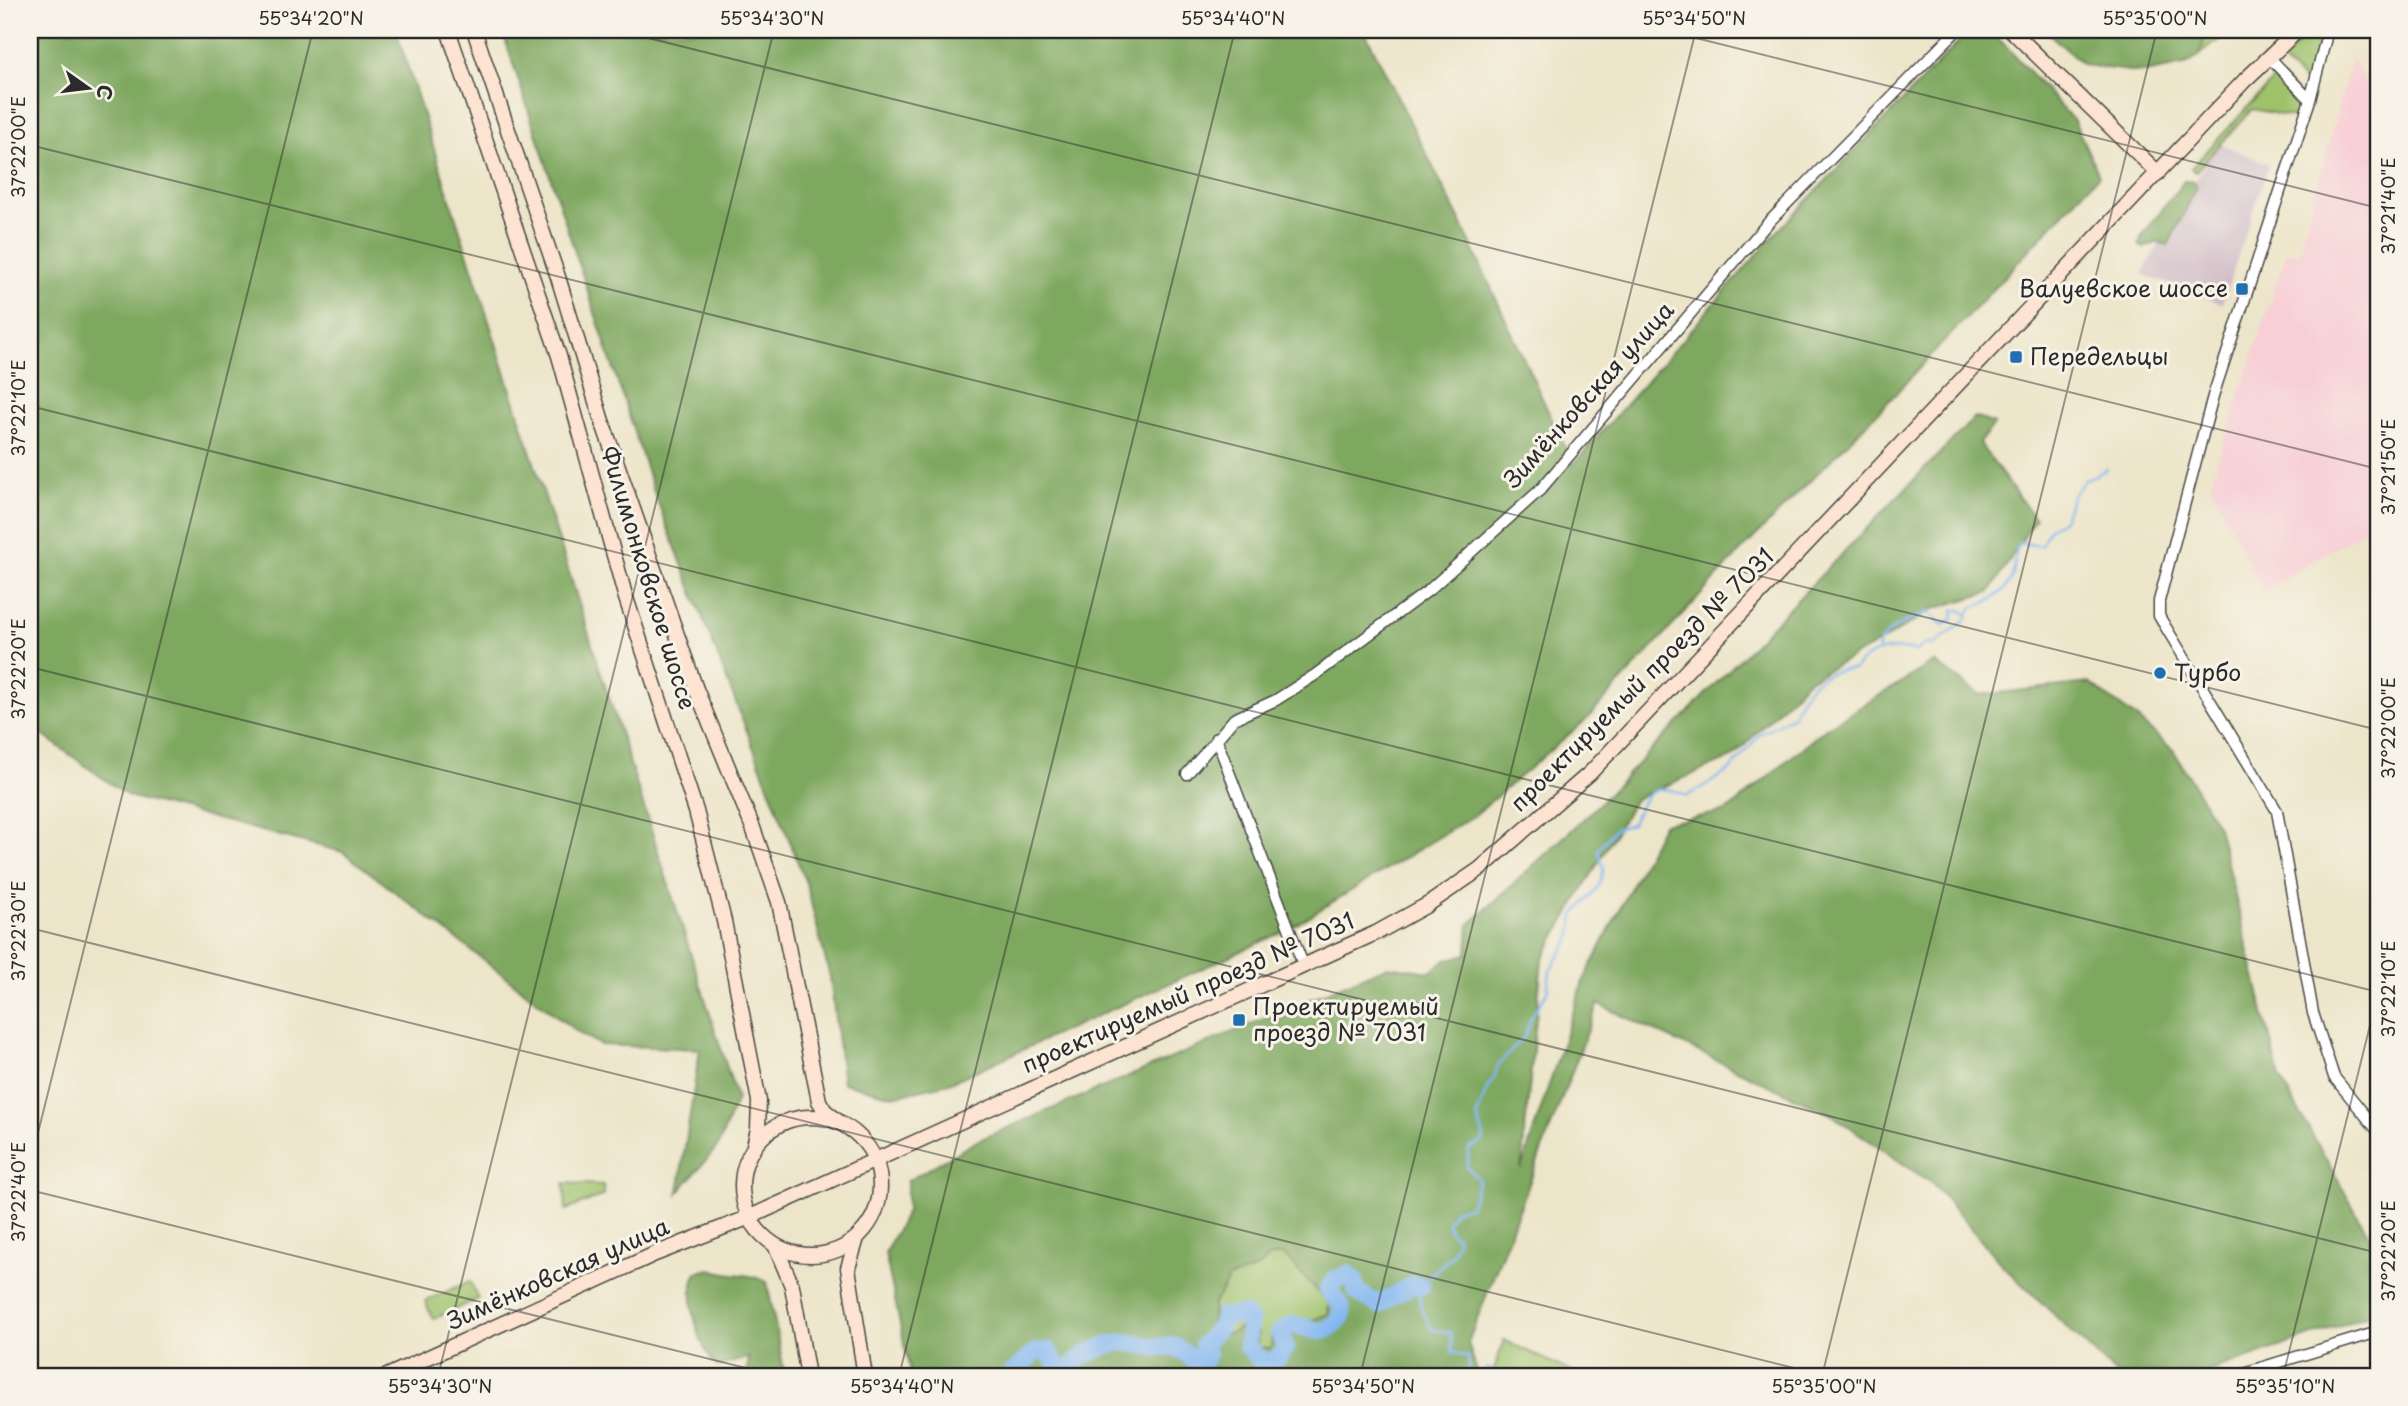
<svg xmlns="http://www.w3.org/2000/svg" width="2408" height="1406" viewBox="0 0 2408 1406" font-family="'Playpen Sans',sans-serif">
  <rect width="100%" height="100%" fill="#f7f3e8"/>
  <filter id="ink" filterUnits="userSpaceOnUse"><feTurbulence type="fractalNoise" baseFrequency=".0143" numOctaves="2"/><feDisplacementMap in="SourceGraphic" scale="14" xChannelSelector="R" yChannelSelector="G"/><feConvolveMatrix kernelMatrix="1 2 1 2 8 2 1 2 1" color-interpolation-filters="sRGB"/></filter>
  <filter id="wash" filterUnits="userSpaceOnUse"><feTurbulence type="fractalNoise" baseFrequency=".00686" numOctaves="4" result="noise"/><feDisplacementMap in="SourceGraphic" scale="28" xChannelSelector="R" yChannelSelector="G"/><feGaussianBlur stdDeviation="1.57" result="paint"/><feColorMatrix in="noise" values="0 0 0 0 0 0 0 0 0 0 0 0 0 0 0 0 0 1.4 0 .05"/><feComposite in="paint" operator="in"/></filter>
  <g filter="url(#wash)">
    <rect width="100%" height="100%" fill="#ede5c9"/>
    <path fill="#f7cfd5" d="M2352,58l26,46v418l-115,70 -53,-108 77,-233 11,3z"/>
    <path fill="#d2bdc8" d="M2221,144l48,20 -47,140 -80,-30 64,-111z"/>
    <path fill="#9ec16b" stroke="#64764b" stroke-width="2" d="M2206,30h25l-31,25z
      M2312,30h11l-16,54 -26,-24z
      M2274,79h9l21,21 -3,13 -9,4 -40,-8 -57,63 -4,-4z
      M564,1183l39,2 1,10 -38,15z
      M1283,1254l45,48 1,12 -17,6 -20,-1 -21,31 -14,-3 -14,-21 -12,7 -16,3 -4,-2 2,-29 16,-28 29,-9 11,-11z
      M470,1281l8,18 -45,20 -8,-18z
      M1504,1340l76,36h-88z"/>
    <path fill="#7ea75f" stroke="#546945" stroke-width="2" fill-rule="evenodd" d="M30,30h366l341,1069 -19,47 -40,47 22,-144 -99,-4 -21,-11 -237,-182 -215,-56 -98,-70z
      M502,30h862l97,193 112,242 203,-232 194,-203h17l16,13 71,78 25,54 -214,230 -145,147 -153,167 -112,96 -190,116 -336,152 -56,13 -50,-13 -13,-106 -24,-94 -151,-388z
      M2045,30h161l-6,25 -12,9 -43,9 -61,-8z
      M2184,181h9l4,6 -29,58 -10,-3 -14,6 -5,-3 3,-9z
      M1975,417l19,7 -15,19 56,76 -45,73 -57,17 -51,32 -74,39 -75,77 -98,42 -93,161 -21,209 62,-187 80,-158 64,-13 99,-83 108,-66 46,33 109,-12 45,33 40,35 44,76 62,251 90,159 8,9v66l-181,64h-79l-117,-112 -67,-79 -102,-70 -234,-111 -130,339 10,33h-567l-26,-123 22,-42v-30l72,-41 409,-174 42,6 16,-12 21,-6 2,-29 123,-114zM1283,1254l45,48 1,12 -17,6 -20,-1 -20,16 -1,14 -14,-2 1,-15 -15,-6 -12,7 -16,3 -4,-2 2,-29 16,-27 29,-10 11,-11z
      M711,1269c19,8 39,3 56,13l18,94h-47l9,-6 2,-13 -32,10c-18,-20 -33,-70 -20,-95z"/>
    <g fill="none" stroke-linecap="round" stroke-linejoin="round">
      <path stroke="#83b7f1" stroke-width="2.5" d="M1878,652v-8l16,-16 34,-16 15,13 10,-6 1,-8 7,-1 5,4
        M1428,1278l24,-23 6,-17 -6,-4 -5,-11 8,-13 15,-3 9,-27 -12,-13 2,-18 13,-7 2,-5 -7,-21 11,-30 6,-8 4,-13 27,-29 6,-18 16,-26 3,-21 22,-36 2,-20 25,-29 5,-18 -6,-18 17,-21 17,-5c13,-31 21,-44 55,-28l42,-25 31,-37 33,-18c11,-30 29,-47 62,-47 12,-19 41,-23 61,-18l9,-7 8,1 32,-24 6,-13c16,-5 35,-14 41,-31 4,-11 1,-23 8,-34l21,3 9,-18 13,-8 10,-25 12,-15 22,-11
        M1423,1284c-8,18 0,30 9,45l19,4 1,19 17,5 -2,19
        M1480,1376l8,-8 12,8"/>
      <path stroke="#83b7f1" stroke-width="18" d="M1398,1293l14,-8 9,1
        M1009,1376l27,-24 12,-1 11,17 8,2 16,-14 24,-11 17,-3 32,5 18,-1 21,14h9l3,-6 -4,-9 17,-19 3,-10 23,-1 4,6 -3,25 16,17c12,-2 17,-6 23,-16l-7,-14 13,-8c26,1 26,18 50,-9l-1,-11 -13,-15 7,-10 13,-6 6,6 3,12 22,13 10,-7"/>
    </g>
  </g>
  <g filter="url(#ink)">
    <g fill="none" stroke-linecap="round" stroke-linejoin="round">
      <g stroke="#484743" stroke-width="13">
        <path id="street" d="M2328,30l-18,70 -97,296 -54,205v15l118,195 36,202 21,64 44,54
          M2268,56l42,44
          M1216,738l88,229
          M1187,774l47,-55 42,-19 39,-25 114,-85 111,-100 226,-265 191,-195
          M2234,1376l144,-44"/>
      </g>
      <g stroke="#484743" stroke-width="17">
        <path id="secondary" d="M448,30l111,326 66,239 71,216 28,110 35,180 -1,28 -5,21
          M474,30l84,247 43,141 95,271 57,139 26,74 40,199 6,10 15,12
          M2011,30l147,143
          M742 1186a69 69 0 1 1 138 0a69 69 0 1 1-138 0Z
          M857,1238l-9,30 17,108
          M775,1245l17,41 16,90
          M387,1376l268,-122 95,-37 628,-285 49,-27 53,-36 110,-96 655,-693 53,-50"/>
      </g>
      <use href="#street" stroke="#fff" stroke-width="10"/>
      <use href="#secondary" stroke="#fde3d1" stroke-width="14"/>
    </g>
  </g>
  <path fill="none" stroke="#2b2b2b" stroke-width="2" stroke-opacity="0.45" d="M616,30l1762,439M1664,30l714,178M30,145l2348,585M30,406l2348,586M30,667l2348,586M30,928l1796,448M30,1165l283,-1135M30,1190l748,186M438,1376l336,-1346M899,1376l336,-1346M1360,1376l336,-1346M1822,1376l335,-1346M2283,1376l95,-383"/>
  <g fill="#1f6fb2" stroke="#f7f3e8" stroke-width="2.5">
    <rect x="2235" y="282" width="14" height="14" rx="3.5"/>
    <rect x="2009" y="350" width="14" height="14" rx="3.5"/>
    <circle cx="2160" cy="673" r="7"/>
    <rect x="1232" y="1013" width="14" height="14" rx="3.5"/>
  </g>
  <g text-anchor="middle" stroke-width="6" stroke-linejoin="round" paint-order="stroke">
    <g font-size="23" fill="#2b2b2b" stroke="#f7f3e8" text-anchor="start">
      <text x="2228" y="297" text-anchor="end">Валуевское шоссе</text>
      <text x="2030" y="365">Передельцы</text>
      <text x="2174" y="681">Турбо</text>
      <text x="1253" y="1015">Проектируемый<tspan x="1253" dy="26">проезд № 7031</tspan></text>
    </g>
    <g font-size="23" fill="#2b2b2b" stroke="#f7f3e8">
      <text transform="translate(1589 395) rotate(-48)" y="8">Зимёнковская улица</text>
      <text transform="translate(648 578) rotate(73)" y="8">Филимонковское шоссе</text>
      <text transform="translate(1642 680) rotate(-45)" y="8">проектируемый проезд № 7031</text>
      <text transform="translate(1188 993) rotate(-24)" y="8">проектируемый проезд № 7031</text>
      <text transform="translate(558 1274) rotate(-24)" y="8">Зимёнковская улица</text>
    </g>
  </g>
  <rect width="2408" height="1406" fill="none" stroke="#f7f3e8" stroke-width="77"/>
  <g transform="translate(88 88) rotate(104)" stroke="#f7f3e8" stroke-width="5" paint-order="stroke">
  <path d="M0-5L12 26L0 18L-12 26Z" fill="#2b2b2b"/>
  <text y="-10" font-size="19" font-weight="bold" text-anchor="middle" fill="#2b2b2b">С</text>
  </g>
  <rect x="38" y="38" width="2332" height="1330" fill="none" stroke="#2b2b2b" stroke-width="2.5"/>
  <g font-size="18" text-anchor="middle" fill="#2b2b2b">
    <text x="311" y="25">55°34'20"N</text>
    <text x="772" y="25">55°34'30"N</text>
    <text x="1233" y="25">55°34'40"N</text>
    <text x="1694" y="25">55°34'50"N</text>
    <text x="2155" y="25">55°35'00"N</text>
    <text transform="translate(19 147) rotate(-90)" y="6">37°22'00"E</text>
    <text transform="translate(2389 206) rotate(-90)" y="6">37°21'40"E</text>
    <text transform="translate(19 408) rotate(-90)" y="6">37°22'10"E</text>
    <text transform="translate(2389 467) rotate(-90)" y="6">37°21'50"E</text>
    <text transform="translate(19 669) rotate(-90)" y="6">37°22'20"E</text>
    <text transform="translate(2389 728) rotate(-90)" y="6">37°22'00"E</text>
    <text transform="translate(19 931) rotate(-90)" y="6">37°22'30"E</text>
    <text transform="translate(2389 989) rotate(-90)" y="6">37°22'10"E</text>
    <text transform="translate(19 1192) rotate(-90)" y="6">37°22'40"E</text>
    <text transform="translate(2389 1251) rotate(-90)" y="6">37°22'20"E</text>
    <text x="440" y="1393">55°34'30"N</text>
    <text x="902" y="1393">55°34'40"N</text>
    <text x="1363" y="1393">55°34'50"N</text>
    <text x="1824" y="1393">55°35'00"N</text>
    <text x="2285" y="1393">55°35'10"N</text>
  </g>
</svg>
